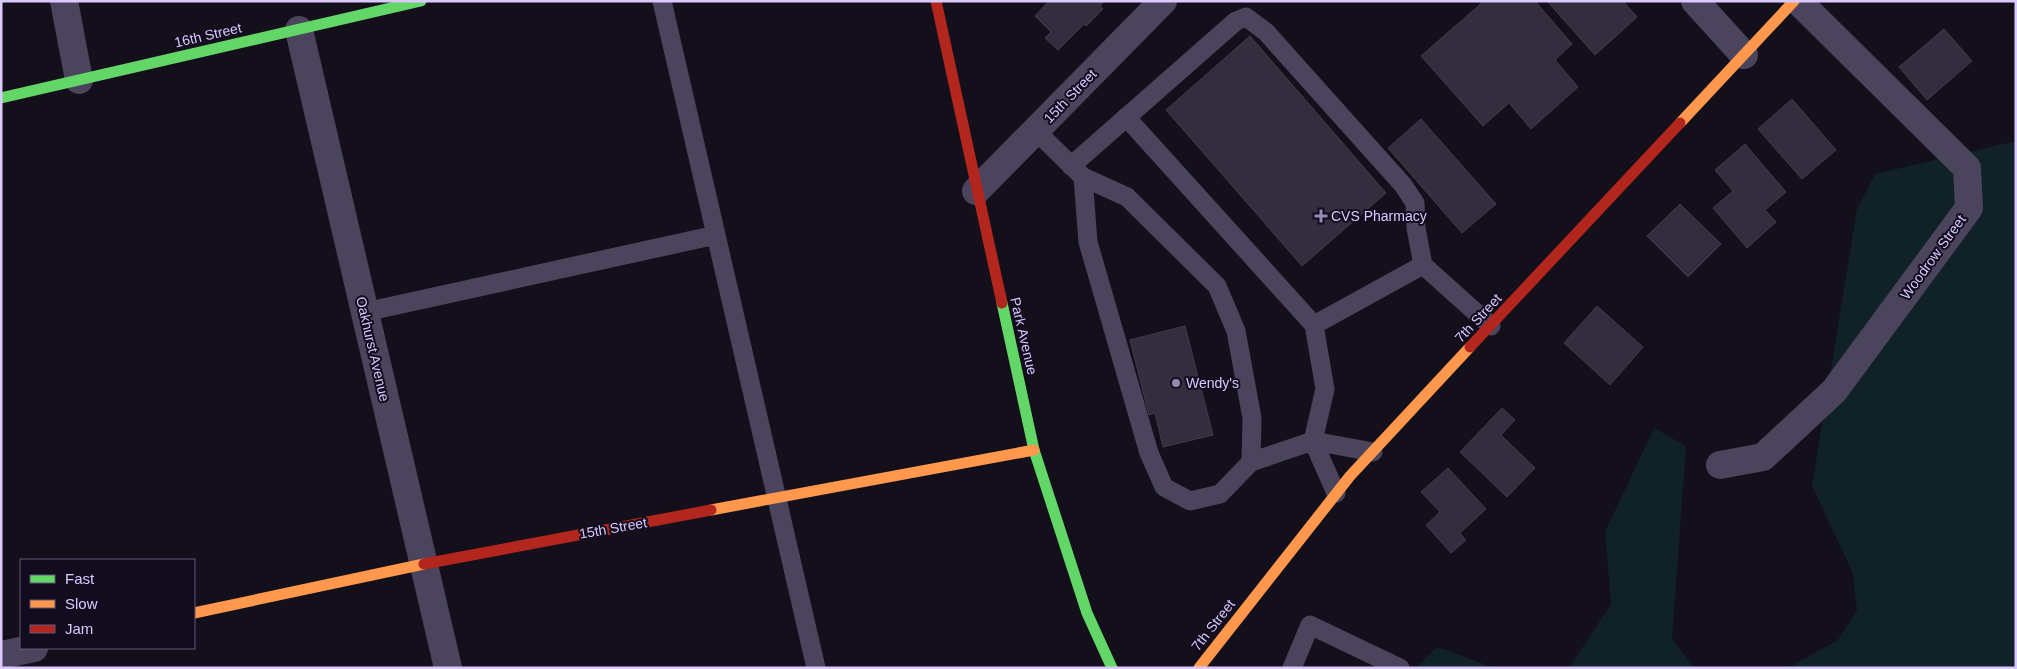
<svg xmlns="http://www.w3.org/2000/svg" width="2017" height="669" viewBox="0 0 2017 669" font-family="Arial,sans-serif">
  <rect width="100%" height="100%" fill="#14101b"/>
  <path fill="#102127" d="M2016,141v527h-228l50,-28 19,-30 -5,-39 -40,-85 45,-277 18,-35z
    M1654,428l32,18 -14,193 23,29h-128l4,-3 40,-61 -6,-72z
    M1437,647l58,21h-80z"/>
  <path fill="#342d3e" stroke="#423a50" d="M1049,1h55l-4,5 3,3 -17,17 -2,-2 -26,26 -13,-12 6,-6 -16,-16z
    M1484,1h51l37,43 -17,16 23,27 -47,42 -22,-26 -26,23 -62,-70z
    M1547,1h76l14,16 -42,38z
    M1944,29l28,32 -45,39 -28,-33z
    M1250,36l136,157 -84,73 -136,-156z
    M1792,99l44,51 -34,29 -44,-50z
    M1421,119l75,85 -34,29 -74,-85z
    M1745,144l41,48 -21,18 11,12 -29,26 -34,-40 20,-17 -18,-21z
    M1680,204l41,40 -33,33 -41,-41z
    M1597,306l46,41 -33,38 -46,-42z
    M1185,326l28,109 -50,12 -8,-34 -6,2 -19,-75z
    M1502,408l13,12 -14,15 34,33 -28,29 -47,-45z
    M1448,468l38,41 -26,24 6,7 -15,13 -25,-28 14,-13 -19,-20z"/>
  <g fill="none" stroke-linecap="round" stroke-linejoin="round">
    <path stroke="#4a445c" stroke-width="19" d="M662,1l154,667
      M1126,117l188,208 109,-60
      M1036,131l47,46 44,20 90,89 19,45 16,87 -1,44 -31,32 -30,7 -26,-14 -15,-34 -61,-211 -5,-65
      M1071,166l165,-145 10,-4 20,15 137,153 12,18 1,25 7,37 68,61
      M365,312l351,-77
      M1313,441l60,11
      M1313,441l23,52
      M1251,462l62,-21 12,-52 -11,-64
      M1292,668l18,-43 90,43"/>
    <path stroke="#4a445c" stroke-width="28" d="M64,1l15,79
      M1695,1l49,54
      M299,30l149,638
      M976,191l187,-190
      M1720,465l43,-8 71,-66 135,-183 -2,-40 -169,-167
      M1,655l33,-7"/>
    <path stroke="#63d668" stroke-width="11" d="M1,98l420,-97
      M1002,303l32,147 53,163 25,55"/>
    <path stroke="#ff974d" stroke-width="11" d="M1680,123l114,-122
      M711,510l323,-60
      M194,613l230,-49
      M1199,668l151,-192 120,-129"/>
    <path stroke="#b3261e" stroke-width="11" d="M936,1l66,302
      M1470,347l210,-224
      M424,564l287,-54"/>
  </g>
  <g fill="#9589af" stroke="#130c1f" stroke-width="2">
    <path d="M1318.5 208.5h5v5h5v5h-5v5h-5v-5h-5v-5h5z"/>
    <circle cx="1176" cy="383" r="5"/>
  </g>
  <g text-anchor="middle" stroke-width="4" stroke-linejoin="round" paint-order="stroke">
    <g font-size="14" fill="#dbcaff" stroke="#130c1f">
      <text transform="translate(208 35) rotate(-13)" y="5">16th Street</text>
      <text transform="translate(1070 96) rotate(-46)" y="5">15th Street</text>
      <text transform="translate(1933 257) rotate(-54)" y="5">Woodrow Street</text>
      <text transform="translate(1478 318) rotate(-47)" y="5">7th Street</text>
      <text transform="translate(1024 336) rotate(77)" y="5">Park Avenue</text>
      <text transform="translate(373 349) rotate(77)" y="5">Oakhurst Avenue</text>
      <text transform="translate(613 528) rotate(-10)" y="5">15th Street</text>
      <text transform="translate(1213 625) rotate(-52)" y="5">7th Street</text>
    </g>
    <g font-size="14" fill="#dbcaff" stroke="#130c1f" text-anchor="start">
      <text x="1331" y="221">CVS Pharmacy</text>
      <text x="1186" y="388">Wendy's</text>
    </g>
  </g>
  <rect width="2017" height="669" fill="none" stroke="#dbcaff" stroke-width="5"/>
  <rect x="20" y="559" width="175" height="90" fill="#130c1f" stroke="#635879"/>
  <rect x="30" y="575" width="25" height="8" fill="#63d668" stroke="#635879"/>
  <text x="65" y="584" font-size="15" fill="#dbcaff">Fast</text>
  <rect x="30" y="600" width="25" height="8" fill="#ff974d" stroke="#635879"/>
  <text x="65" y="609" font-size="15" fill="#dbcaff">Slow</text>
  <rect x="30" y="625" width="25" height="8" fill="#b3261e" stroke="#635879"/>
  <text x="65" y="634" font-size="15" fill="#dbcaff">Jam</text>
</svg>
